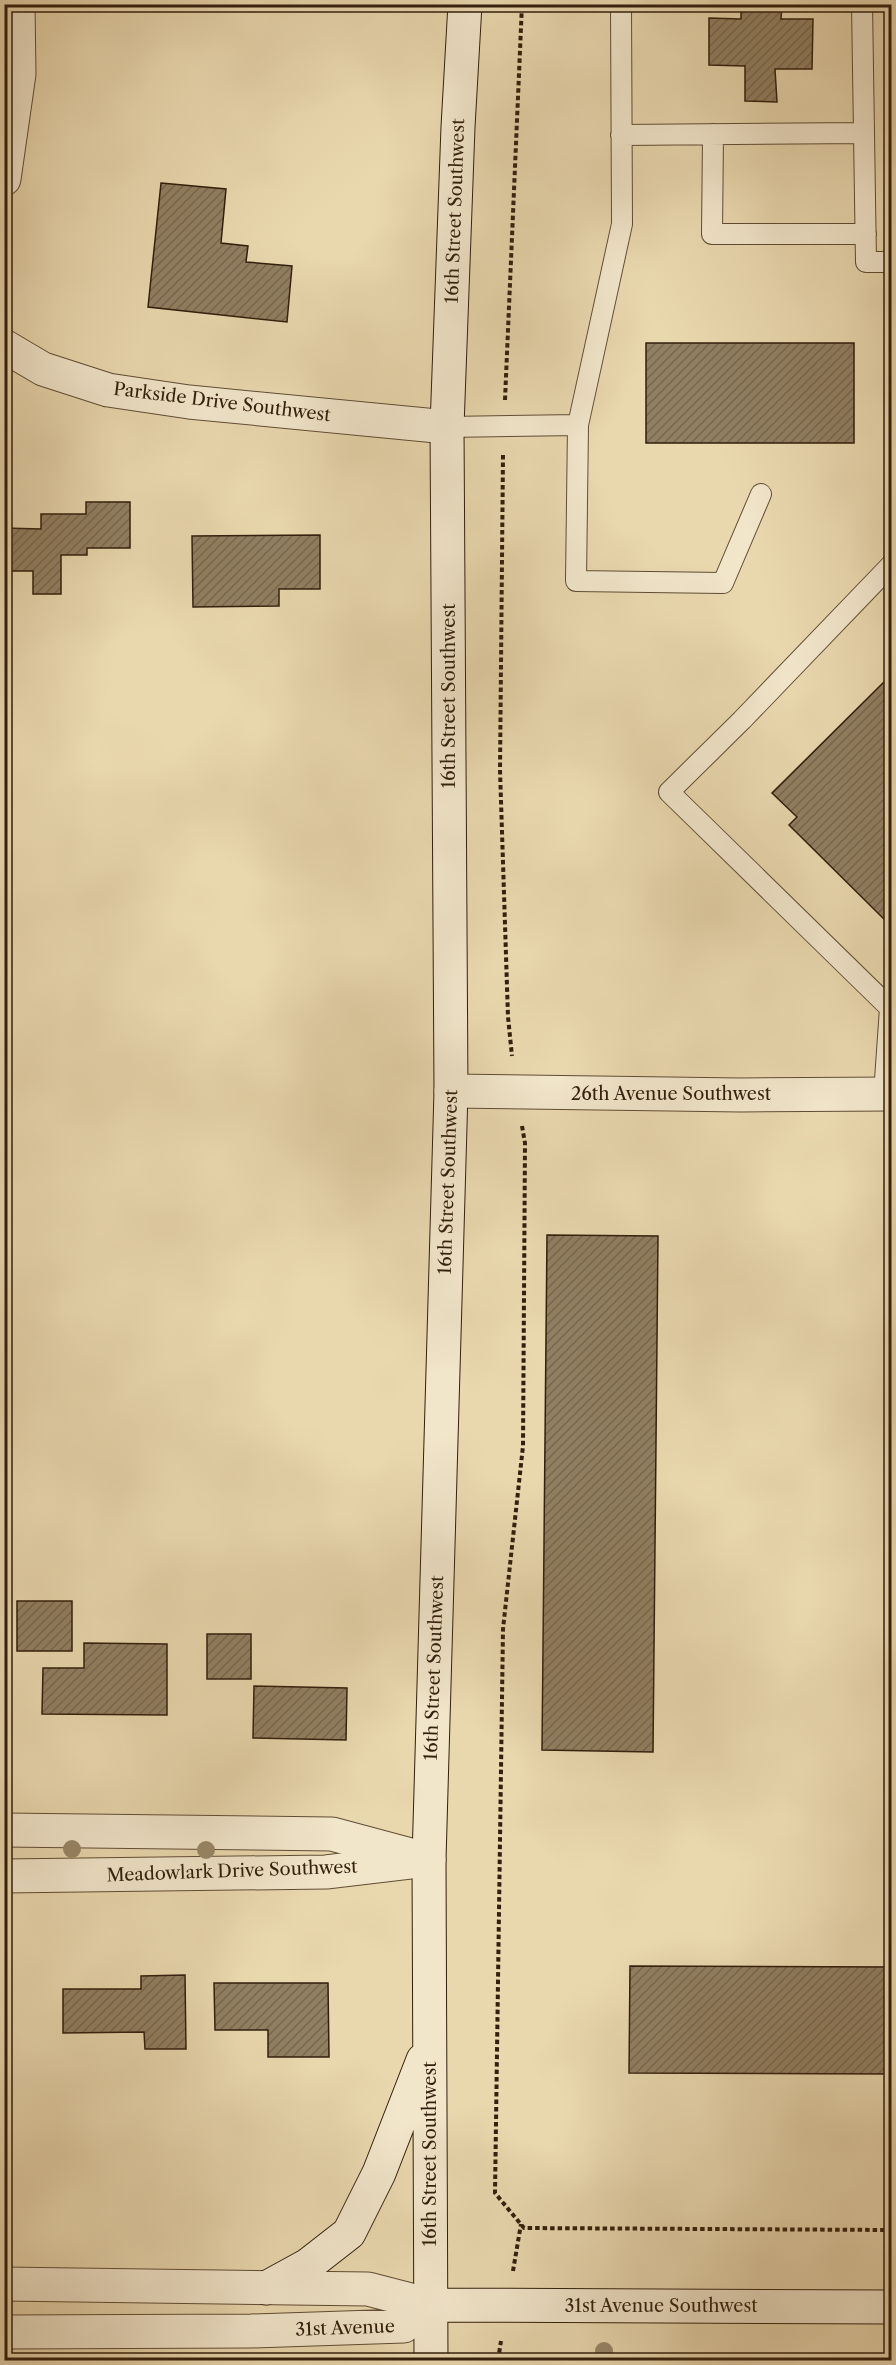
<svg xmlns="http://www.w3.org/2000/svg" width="896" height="2365" viewBox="0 0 896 2365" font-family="'Libre Caslon Text',serif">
  <defs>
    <pattern id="building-hatch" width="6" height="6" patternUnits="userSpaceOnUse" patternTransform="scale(1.5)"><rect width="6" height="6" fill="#917f61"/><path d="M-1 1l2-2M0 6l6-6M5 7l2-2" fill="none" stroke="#77674e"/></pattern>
  </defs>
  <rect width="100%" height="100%" fill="#e9d7ae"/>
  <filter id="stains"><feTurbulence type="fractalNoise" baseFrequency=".00333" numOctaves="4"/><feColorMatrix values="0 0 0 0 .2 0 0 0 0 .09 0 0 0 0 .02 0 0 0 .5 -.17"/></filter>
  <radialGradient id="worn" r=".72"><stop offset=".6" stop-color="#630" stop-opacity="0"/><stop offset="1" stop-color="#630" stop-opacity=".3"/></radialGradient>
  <path fill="url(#building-hatch)" stroke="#321f0d" stroke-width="1.5" d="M741,4h41l-1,15h32l-1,50h-37l2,33 -32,-1v-35l-36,-1v-47l32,1z
    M161,183l65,6 -5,54 27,3 -2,16 46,4 -5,56 -139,-15z
    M646,343h208v100h-208z
    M86,502h44v46h-43v7h-26v39h-28v-23h-29v-43l37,1v-15h45z
    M320,535v54h-41v17l-86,1 -1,-71z
    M892,674v253l-103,-102 8,-8 -25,-24z
    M547,1235l111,1 -5,516 -111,-2z
    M17,1601h55v50h-55z
    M207,1634h44v45h-44z
    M84,1643l83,1v71l-125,-1 1,-46h41z
    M254,1686l93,2 -1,52 -93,-2z
    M630,1966l262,1v107l-263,-1z
    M185,1975l1,74h-41l-1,-17 -81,1v-44h78v-13z
    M214,1983h114l1,74h-61v-27h-53z"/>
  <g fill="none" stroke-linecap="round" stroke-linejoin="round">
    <g stroke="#604d35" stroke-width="22">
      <path id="lane" d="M621,4l1,220 -44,201 -2,156 147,2 38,-89
        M862,4l4,258h26
        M713,134l-1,100h154
        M621,135l243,-2
        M447,427l131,-2
        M884,1094l6,-86 -221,-216 73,-72 150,-156"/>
    </g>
    <g stroke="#604d35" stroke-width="35">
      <path id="street" d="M4,179l15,-105 -1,-70
        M4,346l39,23 65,21 81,12 258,25
        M451,1091l290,4 151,-1
        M4,1830l328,4 97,26
        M4,1876l322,-4 84,-10
        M4,2284l364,5 62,16
        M4,2332l247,-1 153,-5 26,-21"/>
    </g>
    <g stroke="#321f0d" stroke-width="35">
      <path id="secondary" d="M266,2288l42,-23 41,-32 30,-60 44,-113
        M430,2305l462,2
        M431,2360l-2,-500 22,-769 -4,-664 11,-300 7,-123"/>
    </g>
    <path stroke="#321f0d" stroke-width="4" stroke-dasharray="4.5 3" stroke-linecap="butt" d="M505,400l17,-396
      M503,455l-3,315 8,247 4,39
      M522,1126l3,17 -2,303 -20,183 -8,564 29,35 368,2
      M513,2271l8,-47
      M498,2360l3,-19"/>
    <use href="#lane" stroke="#f1e5ca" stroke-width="20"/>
    <use href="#street" stroke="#f1e5ca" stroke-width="33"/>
    <use href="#secondary" stroke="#f1e5ca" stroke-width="33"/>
  </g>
  <g fill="#998768">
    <circle cx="72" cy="1849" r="9"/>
    <circle cx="206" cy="1850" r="9"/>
    <circle cx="604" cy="2351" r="9"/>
  </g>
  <g text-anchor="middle" stroke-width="4.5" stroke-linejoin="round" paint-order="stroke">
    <g font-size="18" fill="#321f0d" stroke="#f1e5ca">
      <text transform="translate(455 211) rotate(-88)" y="6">16th Street Southwest</text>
      <text transform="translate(222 402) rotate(7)" y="6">Parkside Drive Southwest</text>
      <text transform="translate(449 696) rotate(-90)" y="6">16th Street Southwest</text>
      <text x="671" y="1100">26th Avenue Southwest</text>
      <text transform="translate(448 1182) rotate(-88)" y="6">16th Street Southwest</text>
      <text transform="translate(434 1668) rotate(-88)" y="6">16th Street Southwest</text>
      <text transform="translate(232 1871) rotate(-2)" y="6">Meadowlark Drive Southwest</text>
      <text transform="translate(430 2154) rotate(-90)" y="6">16th Street Southwest</text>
      <text x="661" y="2312">31st Avenue Southwest</text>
      <text transform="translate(345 2328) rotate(-2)" y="6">31st Avenue</text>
    </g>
  </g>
  <rect width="896" height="2365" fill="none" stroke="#e9d7ae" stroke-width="24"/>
  <rect x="6" y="6" width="884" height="2353" fill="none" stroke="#321f0d" stroke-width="3"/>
  <rect x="12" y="12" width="872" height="2341" fill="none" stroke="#321f0d" stroke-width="1.5"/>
  <rect width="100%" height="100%" filter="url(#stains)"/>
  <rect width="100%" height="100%" fill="url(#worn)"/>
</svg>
